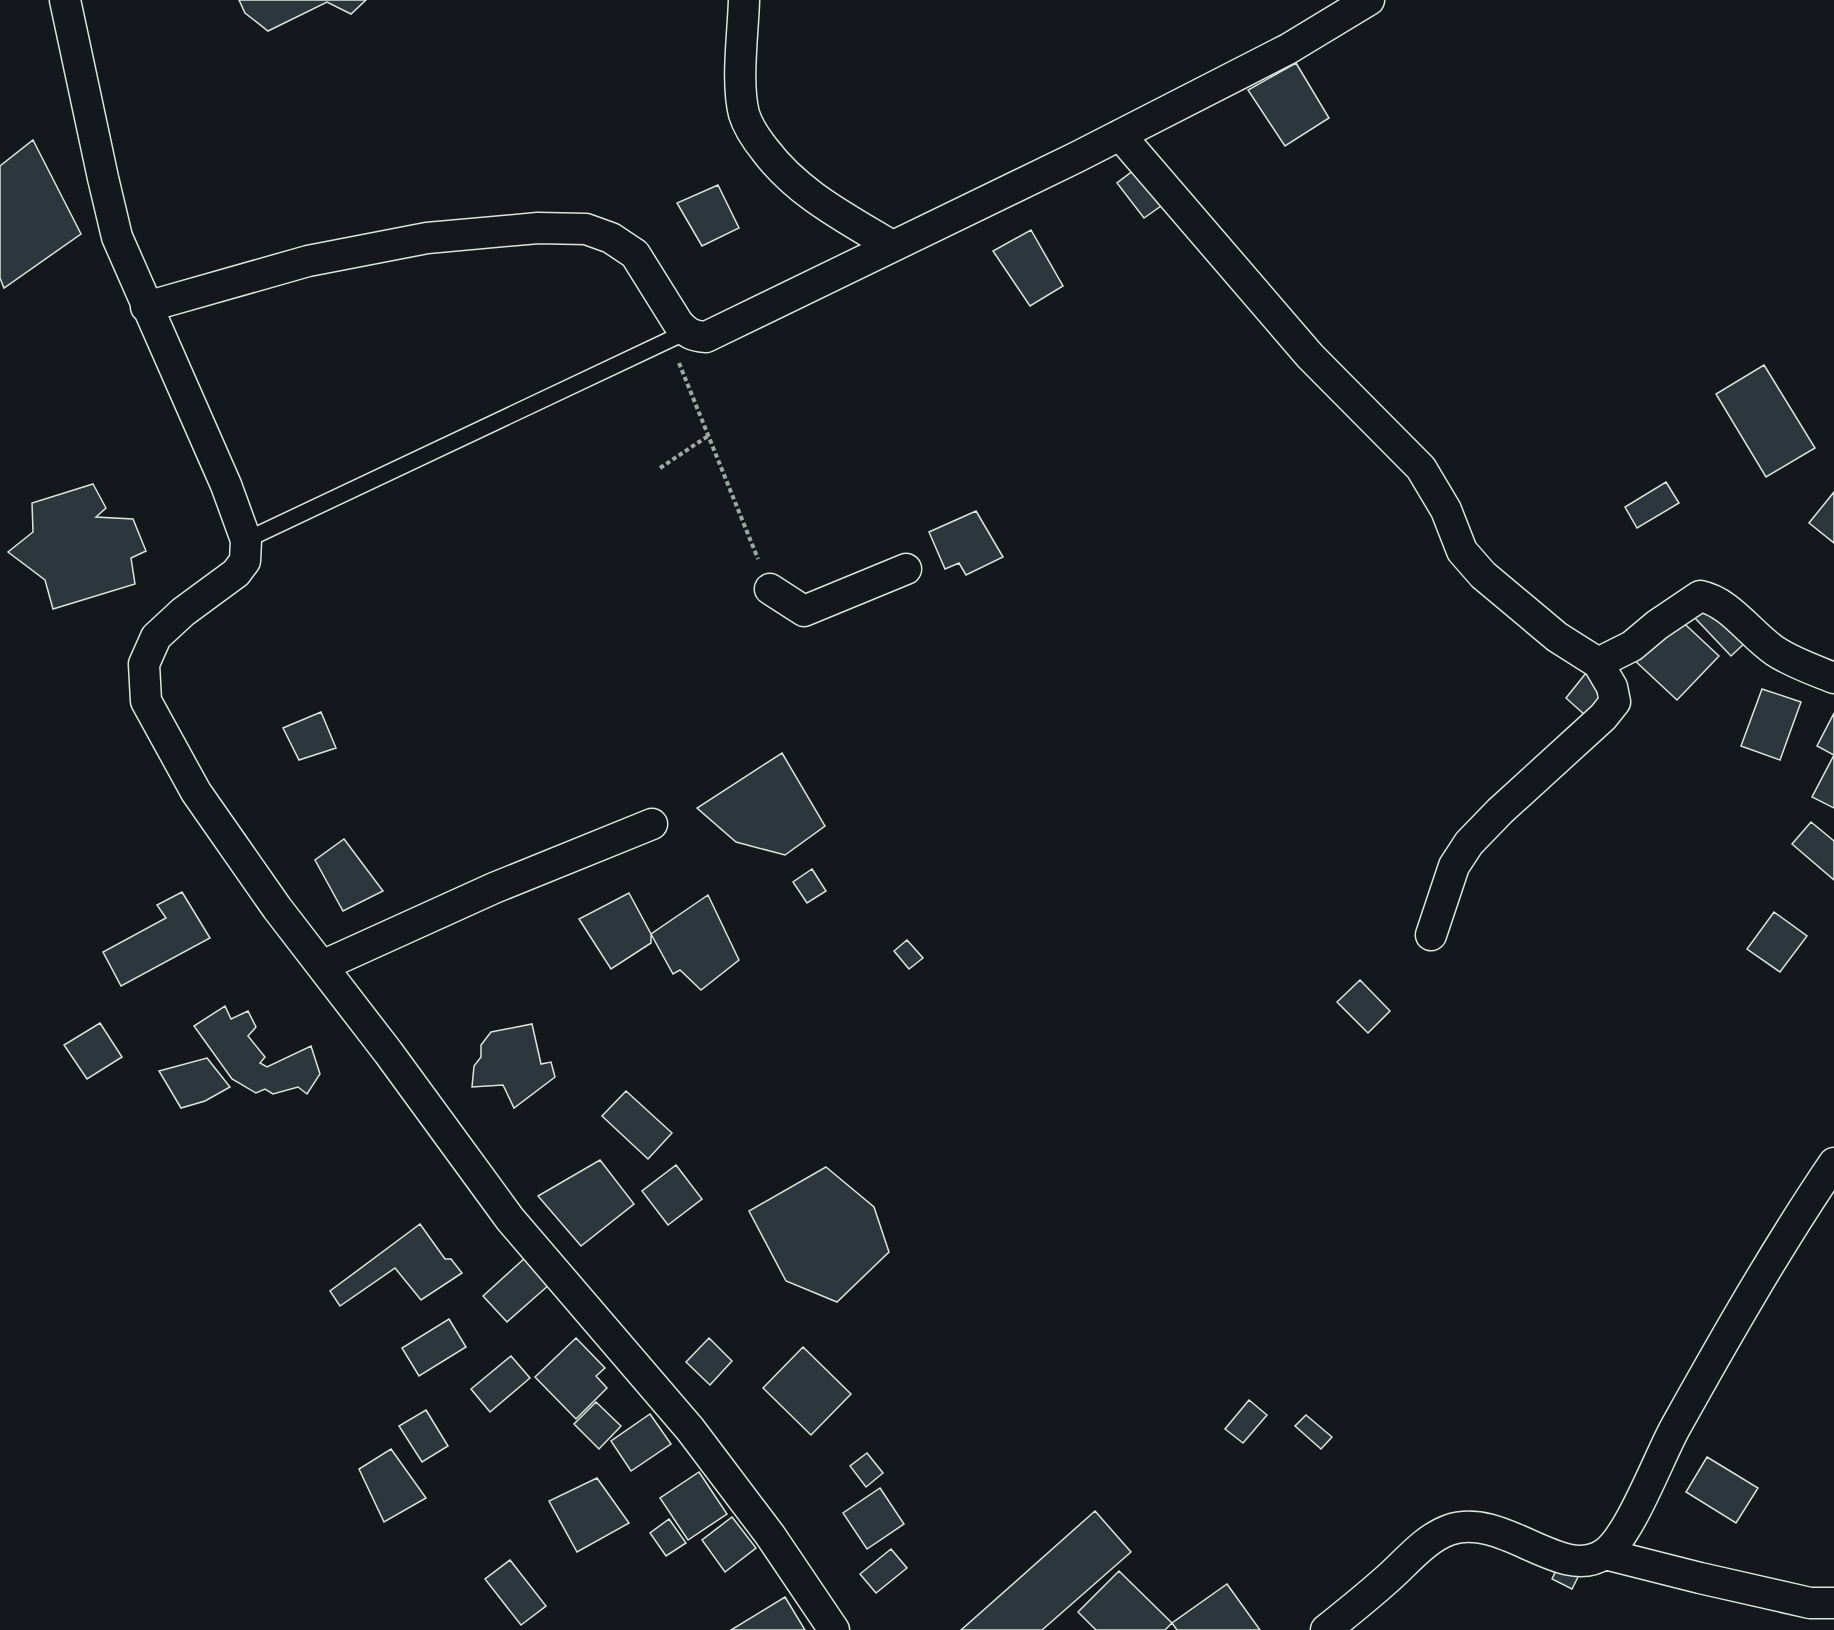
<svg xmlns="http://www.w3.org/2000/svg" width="1834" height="1630" viewBox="0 0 1834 1630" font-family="Spectral,serif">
  <rect width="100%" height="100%" fill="#14181c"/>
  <path fill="#2c363c" stroke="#d8e6dc" stroke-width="1.5" d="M239,0h127l-15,14 -24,-12 -59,29 -23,-18z
    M1296,63l33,55 -44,28 -37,-56z
    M33,140l48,94 -77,54 -4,-10v-112z
    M1138,167l33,32 -27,19 -27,-35z
    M718,185l21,43 -37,18 -25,-43z
    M1031,230l32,56 -33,20 -37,-55z
    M1764,365l51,83 -49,29 -50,-83z
    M1666,482l13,21 -42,25 -12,-21z
    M93,484l13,24 -10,9 37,2 13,32 -15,7 4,26 -82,25 -8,-29 -37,-28 25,-20 -1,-29z
    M1834,492v51l-25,-20z
    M976,511l27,46 -37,18 -7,-12 -14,6 -16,-37z
    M1713,602l35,38 -17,16 -36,-38z
    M1674,614l45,42 -42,44 -45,-42z
    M1586,673l21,18 -21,25 -20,-18z
    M1762,689l39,13 -21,58 -39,-14z
    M321,712l15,36 -37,12 -16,-32z
    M1834,713v95l-22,-11 22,-42 -17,-9z
    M782,753l43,73 -40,29 -49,-13 -39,-34z
    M1811,822l23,19v39l-42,-36z
    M344,839l39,52 -40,20 -28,-51z
    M812,869l14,22 -19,12 -14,-21z
    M182,892l28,46 -89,48 -18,-34 63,-34 -9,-13z
    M629,893l22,41v9l-40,26 -32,-50z
    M708,895l31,65 -38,30 -21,-20 -7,4 -22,-40z
    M1774,912l33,24 -27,36 -33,-23z
    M907,940l16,18 -14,11 -15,-18z
    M1360,980l30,31 -22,22 -31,-31z
    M225,1006l6,13 17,-8 8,16 -8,9 17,21 -5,6 7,4 44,-21 9,28 -13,20 -9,-7 -25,7 -8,-5 -9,4 -24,-14 -38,-53z
    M100,1023l22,34 -35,22 -23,-34z
    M532,1024l9,40 10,-2 4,15 -41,31 -11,-23 -31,2 2,-21 7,-9v-12l10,-13z
    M207,1058l23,29 -25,14 -24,7 -22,-37z
    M626,1091l46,42 -24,26 -46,-43z
    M600,1160l34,44 -53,42 -43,-50z
    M676,1165l26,34 -34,26 -26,-34z
    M826,1167l48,40 15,45 -52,50 -51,-21 -37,-70z
    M420,1224l25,35h6l11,14 -41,27 -26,-32 -55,38 -10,-15z
    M526,1257l24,27 -43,38 -24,-26z
    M449,1319l17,28 -47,29 -17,-28z
    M576,1338l29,30 -9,8 11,12 -31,31 -41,-42z
    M709,1338l23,23 -22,24 -24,-23z
    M803,1347l48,47 -40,41 -48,-47z
    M511,1356l19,22 -40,34 -19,-23z
    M1249,1400l18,15 -24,28 -18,-14z
    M596,1402l25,24 -22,23 -25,-25z
    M426,1410l22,36 -26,16 -23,-36z
    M650,1414l21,30 -40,27 -20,-30z
    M1306,1415l26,22 -11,12 -26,-23z
    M391,1449l35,49 -42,24 -25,-53z
    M867,1453l16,20 -17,14 -16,-21z
    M1707,1457l51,31 -22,35 -50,-31z
    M699,1472l28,42 -39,26 -28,-42z
    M597,1478l32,45 -52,29 -28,-51z
    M880,1488l24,36 -37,25 -24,-36z
    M1095,1511l36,41 -89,78h-81z
    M732,1517l24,31 -31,24 -23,-32z
    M669,1519l17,24 -20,13 -16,-23z
    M891,1549l16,19 -31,25 -16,-19z
    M510,1560l36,46 -25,19 -36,-46z
    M1561,1560l21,9 -10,20 -20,-10z
    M1119,1571l53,52 -7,7h-69l-18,-18z
    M1227,1584l33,46h-83l-5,-7z
    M785,1597l20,33h-74z"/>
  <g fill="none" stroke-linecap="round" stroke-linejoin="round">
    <g stroke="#d8e6dc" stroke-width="18">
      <path id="lane" d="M246,540l440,-208"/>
    </g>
    <g stroke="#d8e6dc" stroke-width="33">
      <path id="street" d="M65,0l38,178 14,59 109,248 20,55 -1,21 -9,12 -53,39 -27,25 -12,27 2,37 50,91 81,116 111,144 122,167 180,210 80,106 64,95
        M744,0c-1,34 -8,82 0,114 4,13 13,26 21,36 33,44 81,68 127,96
        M1120,135l190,221 111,112 25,42 16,41 21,24 74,62 41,26 14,24 3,15 -12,15 -103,94 -31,32 -15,23 -23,69
        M146,307l162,-46 119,-23 111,-10 48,1 25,9 24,16 43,69c9,10 14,13 28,14l371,-180 211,-108 81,-49
        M770,589l34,22 102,-42
        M1598,663l34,-17 25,-21 43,-29c30,6 50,38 75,55 18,12 39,19 59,27
        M322,966l172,-78 158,-64
        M1605,1554l95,24 110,25h24
        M1326,1630c20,-16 40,-32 59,-49 20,-17 39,-42 64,-51 55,-19 112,53 155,24 25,-16 55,-97 71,-126 49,-88 102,-181 159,-265"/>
    </g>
    <path stroke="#9da8a2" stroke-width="4" stroke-dasharray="4.5 3" stroke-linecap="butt" d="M679,363l79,196
      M660,468l48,-32"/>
    <use href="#lane" stroke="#14181c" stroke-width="15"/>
    <use href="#street" stroke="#14181c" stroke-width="30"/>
  </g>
</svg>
